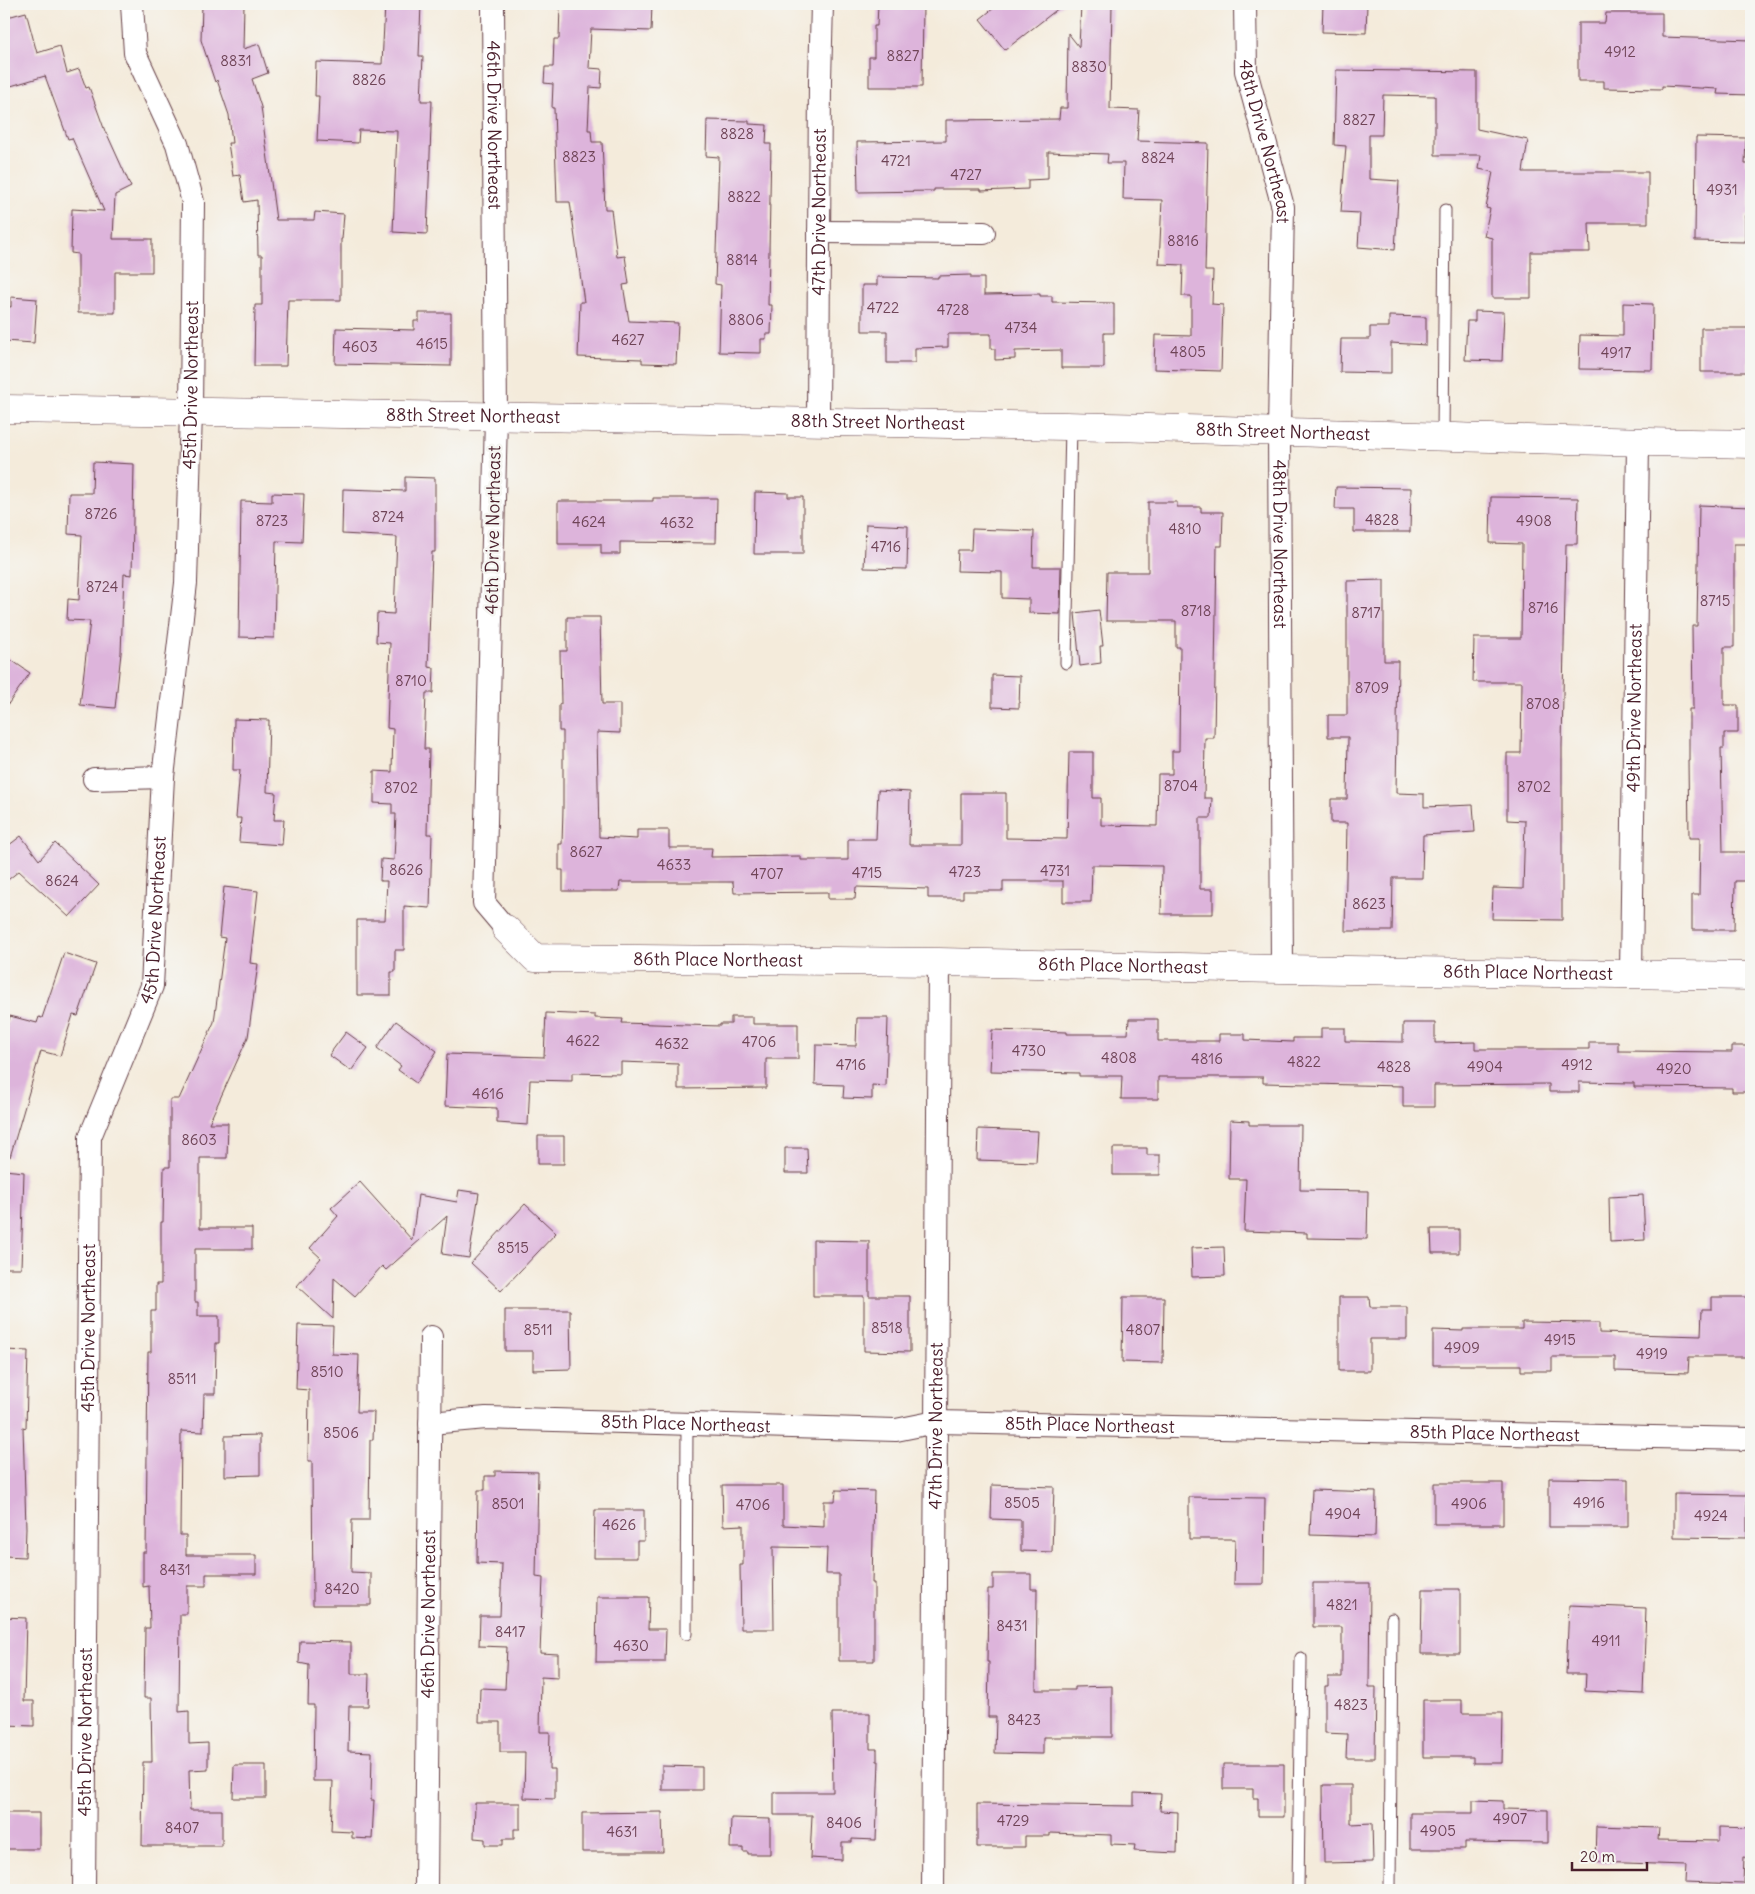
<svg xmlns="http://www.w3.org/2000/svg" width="1755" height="1894" viewBox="0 0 1755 1894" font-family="Delius,sans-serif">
  <rect width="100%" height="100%" fill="#f6f6f2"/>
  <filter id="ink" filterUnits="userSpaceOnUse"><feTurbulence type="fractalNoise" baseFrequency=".02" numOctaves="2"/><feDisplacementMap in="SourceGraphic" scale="10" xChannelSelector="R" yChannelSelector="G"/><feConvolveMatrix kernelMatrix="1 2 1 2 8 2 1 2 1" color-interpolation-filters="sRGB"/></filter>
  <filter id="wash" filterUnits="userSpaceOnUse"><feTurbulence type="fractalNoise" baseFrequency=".0096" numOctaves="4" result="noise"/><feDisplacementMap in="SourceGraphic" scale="20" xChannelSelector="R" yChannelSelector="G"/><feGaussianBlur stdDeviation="1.12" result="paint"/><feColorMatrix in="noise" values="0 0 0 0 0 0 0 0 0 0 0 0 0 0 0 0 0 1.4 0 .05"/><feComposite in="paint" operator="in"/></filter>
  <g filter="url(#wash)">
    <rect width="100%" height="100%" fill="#f4ebdb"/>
    <g id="blocks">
      <path fill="#ddb4db" d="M202,4h42l-1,45 16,-5 9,29 -16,6 9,28 15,113h38l1,-8 29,2 -2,25h-1v61h-53l-2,66h-32l1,-61h7v-50h-4l-1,-55 -13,2 -4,-27 -7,1 -5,-33h4l-3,-28 -12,-35 -2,2 -14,-42z
        M385,4h36l-2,52h4l-2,45h11l-5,133 -34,-2 4,-101 -38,-1 -1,13 -41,-2 2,-45h-4l1,-34 66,2z
        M560,4h92l-1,27 -60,-2 -2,39 13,1 -1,19 -11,-1 -2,43h3l1,12h10l3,67h6l6,48 8,-1 4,28 -6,1 6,36 49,2 -2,41 -34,-1v-4l-64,-2 2,-55h4l-14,-100h-13l-3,-94h-2l1,-24 -9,-1 1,-16h8l1,-28h5z
        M878,4h45l-1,83h-53v-30h5v-31h3z
        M999,4h65l-59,46 -25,-31z
        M1081,4h31l-2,105 29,1 -2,31 71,2 -3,128h8l-1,33 11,1 -2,66 -67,-2 1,-34 36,1v-40h-9l1,-31 -24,-1 3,-64 -39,-1 1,-36h-17l1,-9 -60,-2v27l-20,1v9l-47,2v-2h-47v2l-76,1 -1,-50 89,-1v-21l113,-1 1,-11h7l1,-75 11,14z
        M1323,4h44l-1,29 -44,-1z
        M26,12l11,41 23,-7 7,27 12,-4 7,19 3,-1 17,47h1l24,53 -16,8 -2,44h39v33h-37v41h-37v-59l-7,-1 1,-44 32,2 -32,-73 -4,1 -23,-63 -41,12v-70z
        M1606,13h56v24l89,3v55l-34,-1 1,-5 -56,-3v3l-58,-1v-7h-26v-58h27z
        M1336,70l141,2v57l51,11 -5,32h125v51h-59l1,29h-59v46h-39v-60l-8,-2 6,-27 -4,-1 7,-36 -14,-3 2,-14h-46v-59l-52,-1 -1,40h-13v44l30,2 -4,69 -37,-3 2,-34 -19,-1 5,-66 -12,-1z
        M707,120l42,1v3l18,1 -1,19h5l-3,161h4l-1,29h-5v5h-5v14l-42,-1 2,-67 -6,-1 4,-127 -13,-1z
        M1696,137l50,1 -1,26h4v52h-4v26l-50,-1z
        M971,275v3h13v17l56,-1v2h12v6l62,1v30h-10v35h-43v-18l-46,1v8l-20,1v-11h-4v-15h-43v13l-33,1v15h-28v-32h-25v-46h15v-8l61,1v-2z
        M11,297l26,2 -3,44 -30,-2v-35l7,1z
        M1623,303l30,1 -1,66 -73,-1 1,-34 43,1z
        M1475,311l29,1 -2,49 -37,-1 2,-39h8z
        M419,313h32v53l-116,-2 1,-36 78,2v-9h5z
        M1389,316l37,1v28l-35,-2v30l-51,-1 1,-33h29v-12h19z
        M1701,328h47v44h-47z
        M93,462l41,2 -2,111 -8,-1 -3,79 -6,55 -35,-3 10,-84 -23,-1 1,-21 11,1 3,-65 -14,-1 1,-41h23z
        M405,477l30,1v74h-3l-4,115 6,1 -1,25h-7l-2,56h5l-2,85h5l-2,74 -26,-2v44h-9v22h-4v23h-34v-75h28l2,-39h-7l1,-22 13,1 2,-46h-4v-10l-18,-1v-32l18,1 1,-43 -6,-1 3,-85 -14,-1 1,-29 17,1 3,-77 -55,-3 1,-45 62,2z
        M1336,487l75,1 -1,44h-56v-23h-19z
        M755,492l33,1v4h15v57h-49z
        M272,493l32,1 -2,48 -26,-1 -2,97 -35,-1 2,-136 31,1z
        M1491,497l87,1 -1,46h-11l-4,201v175l-70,-1 1,-31 30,1 2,-68 -18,-1v-67h14l1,-71h-49l1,-44h47l1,-94 -32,-1z
        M653,498h64l-1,45 -96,-1v12h-19v-10h-43v-43h95z
        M1148,502h29v5h24v5h22l-1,34h-5l-3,192h-9l-1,60h8l-1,20h-11v71h13v25h-52l1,-48 -70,-1 -1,37h-28v-21h-60v10h-40v7h-35v-9l-72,-2 -1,12h-27v-7l-94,1 -1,-11h-113l-1,9h-56v-21h-4v-26h3l1,-35v-78h-4v-27h2l-1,-53h7v-34h33l2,87h18v29l-23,-1 2,105 38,2v-9h32v18h43l-1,9 90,-1v4h47v-21h28l2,-49 32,2 -1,53h52v-52h45v45l61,1 2,-87h24v46h8v27l56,1 1,-52h14v-23h7l1,-104h-4v-26h-70l1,-49h41z
        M1699,505l52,2v37h-17v103h-10v58h14v28h-14v15h-3l2,104h28v29h-16l-1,49h-42v-35h7l1,-57h-11l-1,-77h1v-52h4l-1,-83h5z
        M866,524l42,2 -1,43 -43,-1z
        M972,529l62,2 -1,36h28l-1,47 -31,-1v-14l-27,-1v-26l-45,-1 1,-21h13z
        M1384,580v81h14l-2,132 28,1v13l49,-2 2,27 -52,3 -1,43h-29l-1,53h-47l2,-108h-16v-24h16l1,-62h-20v-22h19v-134z
        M1099,610l4,36h-3l1,17 -21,3 -5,-53z
        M4,655l26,18 -26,37z
        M992,675l28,1 -1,32 -27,-1z
        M234,719l35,1 -2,72 9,1 -2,27h10l-2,25 -43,-3 2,-24h-5l4,-48h-7z
        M21,836l18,24 16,-17 44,42 -30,32 -50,-46 -15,12v-34z
        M224,887l34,4 -8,72 8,1 -10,73 -39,86h19l-1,35h-27v70h52v21h-57v53h3v14h21v27h-3l-1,51h-11l-1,38 -22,-1 -1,104h6v20h70v19h-50v12h-19v28h-7l-1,98 10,-1v33l19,-1v26l-19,1 1,40h32v36h-80l1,-84h9l-1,-64h-7l1,-70h5l-1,-42 -6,1v-35h3l2,-200h3v-41h5v-27h5v-62h2l1,-55h6v-68h9l35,-77 11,-84 -6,-1z
        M64,953l32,11 -18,52 -5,-1 -13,41 -19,-5 -31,106 -6,-1v-120l6,-20 27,7 2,-6 3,1z
        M546,1013l49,2v3l28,1 -1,4 98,3v-2h11v-7h22v7h45v35h-32v29l-88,1v-25l-57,-2v12l-49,-1v8l-42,-1 -2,45 -31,-2v-15l-52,-2 2,-52 97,3z
        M857,1018h31l-2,68 -14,-1v14l-29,-1 1,-13 -29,-1 1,-39 40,1z
        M1129,1019h29v22h61v-7h26v6l48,2v-4h28v-10h24v13l58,1v-19h32v20l40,-1v7h114v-7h29v9l114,1v-6h19v46h-19v-4l-98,-1v-4l-55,-1v10h-30v-8l-115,1v22h-31v-21l-140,-3v-6h-105v22h-37l1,-23h-43v-3l-89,-2 2,-41 75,2v2h61z
        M396,1021l41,30 -21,32 -18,-13 3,-4 -24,-18z
        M346,1032l22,16 -17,23 -22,-16z
        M1230,1120l19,1v4h52l-1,65 68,1 -1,48 -60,-1v-5l-63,-2 2,-52h-17z
        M978,1129l60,2 -2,31 -59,-2z
        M538,1136h26v28h-26z
        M785,1148h22l1,25h-23z
        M1113,1148h34v7h13v20h-47z
        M4,1170l20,2 -3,96h-17z
        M360,1182l52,58 6,-45 39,7 2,-12 20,3 -10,65 -27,-4 5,-38 -61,54 -4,-4 -27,30 -21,-18 -1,41 -36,-33 24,-28 -11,-10 28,-32 -7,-8z
        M1643,1195l2,45 -35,2 -1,-45z
        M525,1204l31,29 -55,58 -30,-28z
        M1431,1229h28v24h-27z
        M813,1240l56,1v55h41v56l-46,-1v-55h-51z
        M1224,1247l1,29 -33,1 -1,-29z
        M1123,1297h41l-1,66 -41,-1z
        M1339,1297h30l1,10h37v32h-37v32h-31z
        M1712,1297h39v60h-62l-1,16 -73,-2v-14h-63v14h-31v-6h-88v-35l30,1v-2h59v-7l77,1v10l102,3 1,-27h10z
        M505,1310h65l1,59 -38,1v-19h-28z
        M298,1325l35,1 -1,28 27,1 -2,57h17l-1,28h-3l-1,80h-17l-1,52 20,1v32h-58l-1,-144h-4l1,-71 -13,-1z
        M4,1350l24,1 -2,77 -3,-1 3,101 -1,29 -21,-1z
        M260,1435v40l-35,1v-40z
        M495,1471l43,1 -2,105 7,1 -3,75 18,1v24l-17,-1 -1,55h10l-1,37h6v30l-31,-1 1,-46h-25v-30h-21l1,-34 25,1 2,-42 -28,-1 1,-30h20l2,-52 -25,-1 1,-73h7v-14h10z
        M1549,1478l79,1v48h-79z
        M1434,1483h69v41h-69z
        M722,1485h61v40l41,2v-26h11l1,-11 38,1 -2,92h2v78h-35v-87h-13l1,-26 -54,-1 1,82h-33l-1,-64h3v-40l-20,1z
        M992,1485l62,2 -2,65 -31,-1v-31l-30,-1z
        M1312,1490l64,2 -1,45 -65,-2z
        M1674,1494l73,1v43l-73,-1z
        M1189,1497l76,1 -1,86h-30l1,-45h-46z
        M595,1510h49v31h-7v17h-43z
        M993,1574h38v15h6l-1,101h39v-3l37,-1v51h-69v17l-48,-1 1,-36h-8l1,-55h-2l1,-73h5z
        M1313,1583h57l-1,104h7l-1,71h-29l1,-24 -22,-1v-47h3v-9h14v-50h-29z
        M1422,1589h38v65h-39z
        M597,1597h52l-1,32h18l-1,33h-69z
        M1569,1605l77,3 -3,86 -58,-3 1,-17h-20z
        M4,1617l22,1 -2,83h10v25l-30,-1z
        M300,1641l51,1v32h18l-1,32h-19l-1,45 24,1 -1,48h3l-2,39 -20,-1v-6l-21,-1 2,-50h-20l1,-76h-6l1,-40 -10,-2z
        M1423,1700h39v13h41l-1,50h-29v-6h-50z
        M832,1713h38v36h7v12h2l-3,79 -24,-1v3h-10v18l-32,-2 2,-43h-38v-23h59z
        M1223,1764h61v53h-26v-19h-5v-9h-30z
        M234,1765h32v33h-33z
        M662,1766l40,1v23h-40z
        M1323,1785h28v39l21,-1 1,39 -49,1z
        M1134,1793l27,1 -1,17 18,1 -1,41 -43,-2 1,-6 -24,-1v-9l-61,-2v3h-25v11h-48v-43l157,2z
        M1473,1800l30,1v8l45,1v33l-83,-1v7h-55v-36h63z
        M475,1803h45v26h-6v10h-11v6h-18v-6l-11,-1z
        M662,1812l1,40h-81v-39z
        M4,1813h35v36h-35z
        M731,1818l39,1v35h-22v-2h-5v-4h-13z
        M1596,1826l63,2 -1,12 61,1v-14l32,1v30l-7,-1 -1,27 -58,-2 1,-17 -91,-3z"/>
    </g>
  </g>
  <g filter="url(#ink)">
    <use href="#blocks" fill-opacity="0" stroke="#643e45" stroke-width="1"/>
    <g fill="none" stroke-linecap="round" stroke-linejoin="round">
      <g stroke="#643e45" stroke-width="13">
        <path id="service" d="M1443,436l2,-226
          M1066,663l5,-237
          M686,1634l1,-209
          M1298,1890l3,-232
          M1390,1890l2,-271"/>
      </g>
      <g stroke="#643e45" stroke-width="24">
        <g id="minor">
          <path id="s1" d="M493,4l3,413 -12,486 22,26"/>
          <path id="s2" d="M1245,4l1,67 37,136 -4,223 3,539"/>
          <path d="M819,232l165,1"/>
          <path id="s3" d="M818,420l2,-340 2,-76"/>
          <path d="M94,779l69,-2"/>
          <path id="s4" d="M1631,974l7,-532"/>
          <path id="s5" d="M430,1423l56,-5 410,12 40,-8 815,17"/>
          <path id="s6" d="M84,1890l6,-753 62,-151 11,-209 23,-194 5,-171 2,-210 -16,-58 -42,-91 -3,-49"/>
          <path id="s7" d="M426,1890l5,-553"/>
          <path id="s8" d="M933,1890l6,-928"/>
        </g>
      </g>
      <g stroke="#643e45" stroke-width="29">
        <g id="tertiary">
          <path id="s9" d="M506,929l29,29 404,4 343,7 469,7"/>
        </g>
      </g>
      <g stroke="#643e45" stroke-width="29">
        <g id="secondary">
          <path id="s10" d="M4,409c354,6 708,9 1062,17 229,5 457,15 685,18"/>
        </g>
      </g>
      <use href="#service" stroke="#fff" stroke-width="11"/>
      <use href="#minor" stroke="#fff" stroke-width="22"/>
      <use href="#tertiary" stroke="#fff" stroke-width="28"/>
      <use href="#secondary" stroke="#fff" stroke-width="28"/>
    </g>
  </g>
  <g text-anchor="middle" stroke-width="5" stroke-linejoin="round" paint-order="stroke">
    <g font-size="15" fill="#6f4457">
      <text x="1620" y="57">4912</text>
      <text x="903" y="61">8827</text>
      <text x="236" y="66">8831</text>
      <text x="1089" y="72">8830</text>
      <text x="369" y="85">8826</text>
      <text x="1359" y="125">8827</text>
      <text x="737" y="139">8828</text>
      <text x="579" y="162">8823</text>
      <text x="1158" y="163">8824</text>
      <text x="896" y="166">4721</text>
      <text x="966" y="180">4727</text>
      <text x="1722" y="195">4931</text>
      <text x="744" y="202">8822</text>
      <text x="1183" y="246">8816</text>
      <text x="742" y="265">8814</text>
      <text x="883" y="313">4722</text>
      <text x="953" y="315">4728</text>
      <text x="746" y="325">8806</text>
      <text x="1021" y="333">4734</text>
      <text x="628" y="345">4627</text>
      <text x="432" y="349">4615</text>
      <text x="360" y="352">4603</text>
      <text x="1188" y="357">4805</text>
      <text x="1616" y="358">4917</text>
      <text x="101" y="519">8726</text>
      <text x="388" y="522">8724</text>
      <text x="1382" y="525">4828</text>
      <text x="272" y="526">8723</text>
      <text x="1534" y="526">4908</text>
      <text x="589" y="527">4624</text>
      <text x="677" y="528">4632</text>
      <text x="1185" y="534">4810</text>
      <text x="886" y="552">4716</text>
      <text x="102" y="592">8724</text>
      <text x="1715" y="606">8715</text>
      <text x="1543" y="613">8716</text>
      <text x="1196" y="616">8718</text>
      <text x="1366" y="618">8717</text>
      <text x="411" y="686">8710</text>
      <text x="1372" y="693">8709</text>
      <text x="1543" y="709">8708</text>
      <text x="1181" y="791">8704</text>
      <text x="1534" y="792">8702</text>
      <text x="401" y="793">8702</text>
      <text x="586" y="857">8627</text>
      <text x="674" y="870">4633</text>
      <text x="406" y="875">8626</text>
      <text x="1055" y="876">4731</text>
      <text x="965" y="877">4723</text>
      <text x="867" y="878">4715</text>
      <text x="767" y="879">4707</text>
      <text x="62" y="886">8624</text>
      <text x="1369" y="909">8623</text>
      <text x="583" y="1046">4622</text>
      <text x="759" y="1047">4706</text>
      <text x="672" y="1049">4632</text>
      <text x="1029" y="1056">4730</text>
      <text x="1119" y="1063">4808</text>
      <text x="1207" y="1064">4816</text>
      <text x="1304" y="1067">4822</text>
      <text x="851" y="1070">4716</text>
      <text x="1577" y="1070">4912</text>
      <text x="1394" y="1072">4828</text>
      <text x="1485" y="1072">4904</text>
      <text x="1674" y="1074">4920</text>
      <text x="488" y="1099">4616</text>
      <text x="199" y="1145">8603</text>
      <text x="513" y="1253">8515</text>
      <text x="887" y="1333">8518</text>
      <text x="538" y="1335">8511</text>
      <text x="1143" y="1335">4807</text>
      <text x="1560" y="1345">4915</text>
      <text x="1462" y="1353">4909</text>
      <text x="1652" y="1359">4919</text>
      <text x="327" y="1377">8510</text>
      <text x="182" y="1384">8511</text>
      <text x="341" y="1438">8506</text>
      <text x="1022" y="1508">8505</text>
      <text x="1589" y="1508">4916</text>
      <text x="508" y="1509">8501</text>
      <text x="1469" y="1509">4906</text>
      <text x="753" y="1510">4706</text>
      <text x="1343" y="1519">4904</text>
      <text x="1711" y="1521">4924</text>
      <text x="619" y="1530">4626</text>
      <text x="175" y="1575">8431</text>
      <text x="342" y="1594">8420</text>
      <text x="1342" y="1610">4821</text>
      <text x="1012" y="1631">8431</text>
      <text x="510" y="1637">8417</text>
      <text x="1606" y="1646">4911</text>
      <text x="631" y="1651">4630</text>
      <text x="1351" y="1710">4823</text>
      <text x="1024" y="1725">8423</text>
      <text x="1510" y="1824">4907</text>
      <text x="1013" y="1826">4729</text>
      <text x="844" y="1828">8406</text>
      <text x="182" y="1833">8407</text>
      <text x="1438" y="1836">4905</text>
      <text x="622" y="1837">4631</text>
    </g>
    <g font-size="18" fill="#4a1f2b" stroke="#f6f6f2">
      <text dy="6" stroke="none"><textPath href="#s1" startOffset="121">46th Drive Northeast</textPath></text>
      <text dy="6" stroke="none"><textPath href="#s2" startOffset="140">48th Drive Northeast</textPath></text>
      <text dy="6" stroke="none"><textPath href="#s3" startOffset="208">47th Drive Northeast</textPath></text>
      <text dy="6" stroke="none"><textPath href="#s6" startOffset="1519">45th Drive Northeast</textPath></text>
      <text dy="6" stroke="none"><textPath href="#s10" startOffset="469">88th Street Northeast</textPath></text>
      <text dy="6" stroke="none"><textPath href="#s10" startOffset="874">88th Street Northeast</textPath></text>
      <text dy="6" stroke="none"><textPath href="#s10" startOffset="1279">88th Street Northeast</textPath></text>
      <text transform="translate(493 530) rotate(-89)" y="6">46th Drive Northeast</text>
      <text dy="6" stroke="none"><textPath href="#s2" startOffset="545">48th Drive Northeast</textPath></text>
      <text dy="6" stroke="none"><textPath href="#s4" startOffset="266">49th Drive Northeast</textPath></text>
      <text dy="6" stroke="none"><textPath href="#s6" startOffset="982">45th Drive Northeast</textPath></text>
      <text dy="6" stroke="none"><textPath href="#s9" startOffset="224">86th Place Northeast</textPath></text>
      <text dy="6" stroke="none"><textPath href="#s9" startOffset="629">86th Place Northeast</textPath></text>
      <text dy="6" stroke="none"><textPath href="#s9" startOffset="1034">86th Place Northeast</textPath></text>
      <text dy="6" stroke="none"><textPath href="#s6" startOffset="562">45th Drive Northeast</textPath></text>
      <text dy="6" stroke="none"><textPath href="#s5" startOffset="256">85th Place Northeast</textPath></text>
      <text dy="6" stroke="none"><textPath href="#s5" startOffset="661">85th Place Northeast</textPath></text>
      <text dy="6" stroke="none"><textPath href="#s8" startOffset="464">47th Drive Northeast</textPath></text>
      <text dy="6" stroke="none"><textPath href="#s5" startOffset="1066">85th Place Northeast</textPath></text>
      <text dy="6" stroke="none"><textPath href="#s7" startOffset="276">46th Drive Northeast</textPath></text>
      <text dy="6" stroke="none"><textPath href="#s6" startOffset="158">45th Drive Northeast</textPath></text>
    </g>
  </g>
  <rect width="1755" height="1894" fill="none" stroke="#f6f6f2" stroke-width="20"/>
  <path d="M1572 1862v8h75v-8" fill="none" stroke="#4a1f2b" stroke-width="2.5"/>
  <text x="1580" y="1862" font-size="15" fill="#4a1f2b" stroke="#f6f6f2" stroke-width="4" paint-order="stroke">20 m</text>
</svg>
